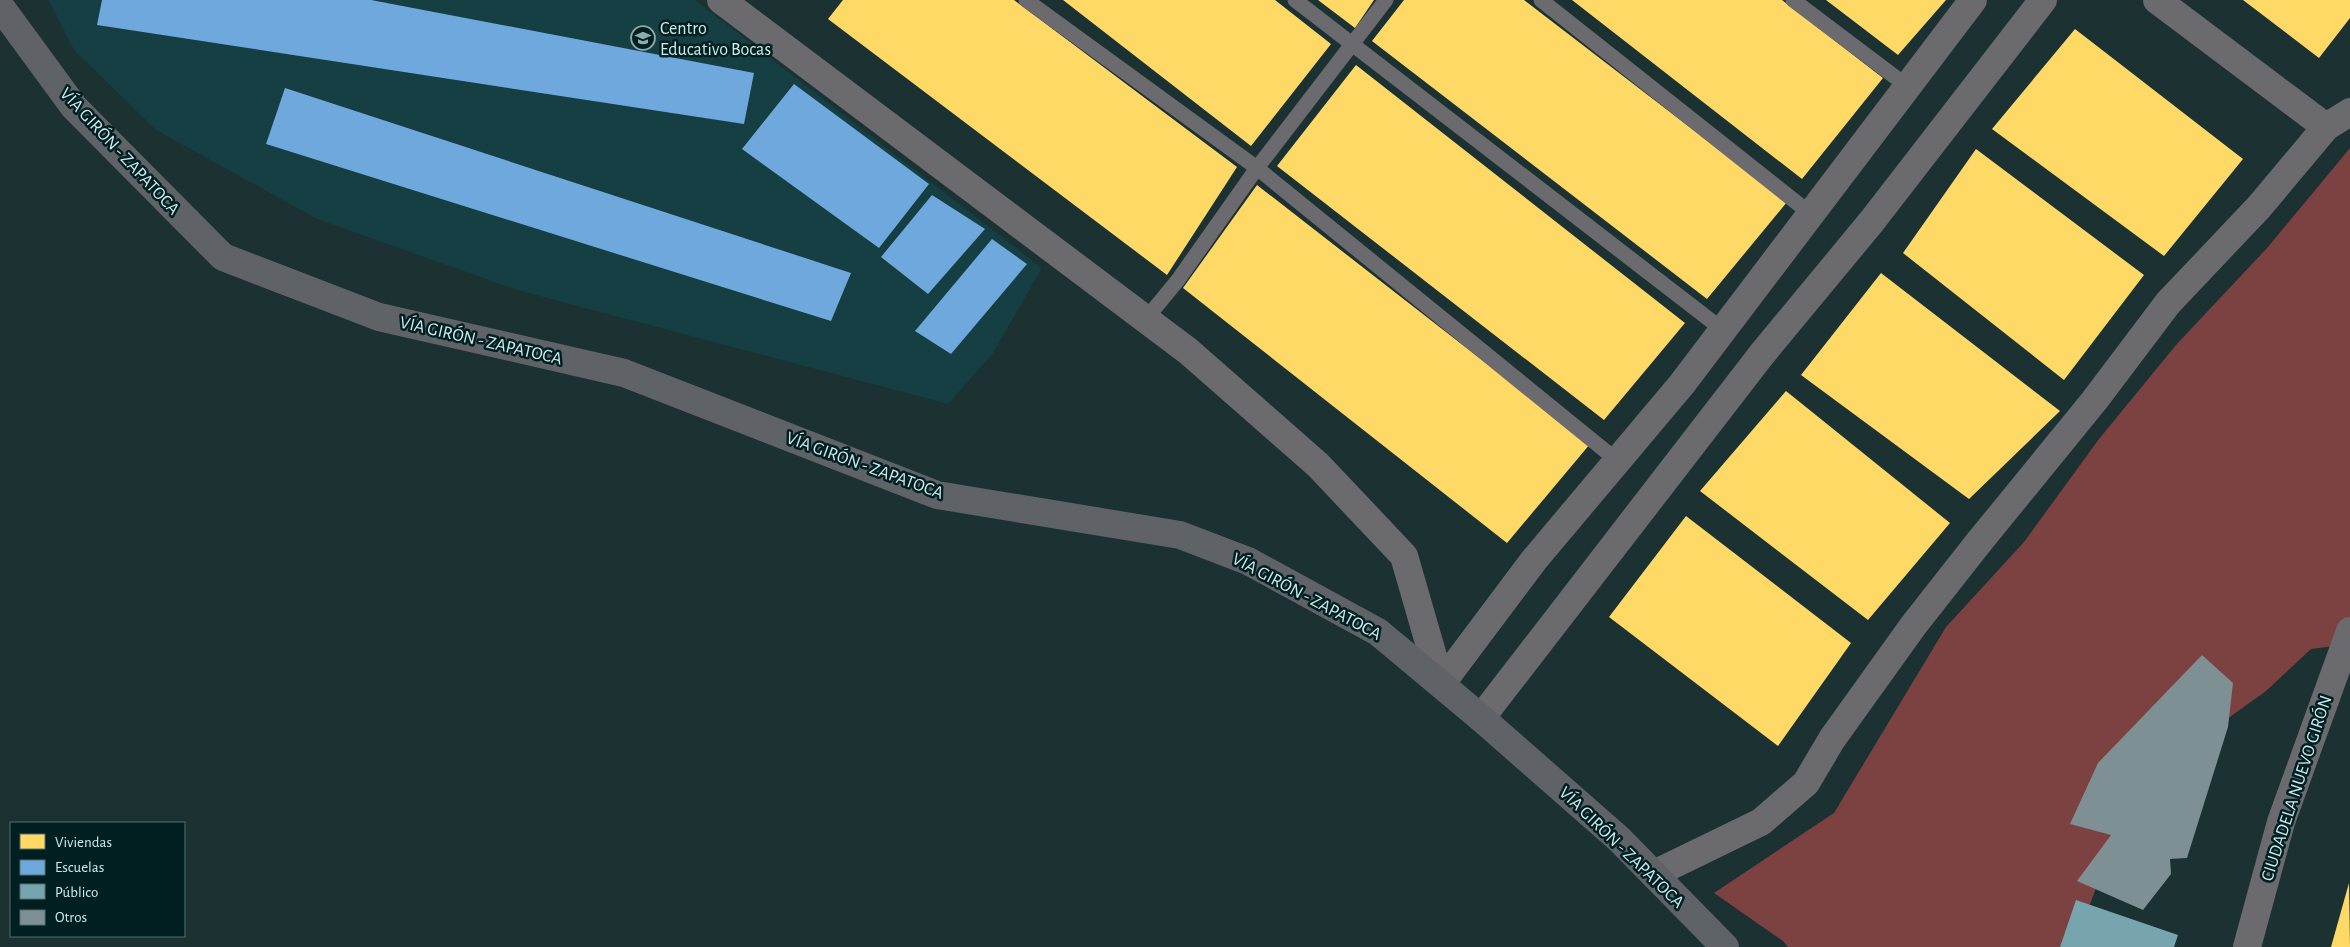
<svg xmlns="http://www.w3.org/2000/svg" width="2350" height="947" viewBox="0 0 2350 947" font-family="'Alegreya Sans',sans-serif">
  <rect width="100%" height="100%" fill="#1c3132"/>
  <path fill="#153f42" d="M49,0h646l347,268 -49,85 -45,51 -431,-114 -200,-71 -161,-89 -82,-80z"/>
  <path fill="#7c4141" d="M2350,148v496l-39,5 -45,42 -110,79 -43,71 -25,69 23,37h-323l-5,-6 -69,-48 120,-80 112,-186 78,-85 75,-103 77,-94 92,-98z"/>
  <path fill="#ffd966" d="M843,0h171l223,167 -70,108 -339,-256z
    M1063,0h212l56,44 -80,102z
    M1318,0h56l-19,28z
    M1404,0h120l263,202 -80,97 -335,-258z
    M1572,0h210l101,78 -81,101z
    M1826,0h120l-48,55z
    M2243,0h107v18l-31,40z
    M2075,29l168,130 -79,97 -172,-127z
    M1356,65l329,258 -81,97 -327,-254z
    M1976,149l168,126 -80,105 -161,-127z
    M1257,185l333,259 -83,99 -324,-255z
    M1881,273l179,138 -91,88 -168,-124z
    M1786,391l164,132 -82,97 -168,-129z
    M1686,516l165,127 -73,103 -169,-129z
    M2349,883l1,64h-19z"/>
  <path fill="#6fa8dc" d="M102,0h269l383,73 -10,51 -647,-99z
    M794,84l135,100 -50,64 -137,-99z
    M285,88l566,185 -20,48 -565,-177z
    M932,195l53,34 -57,65 -47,-37z
    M992,239l35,25 -76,90 -36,-23z"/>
  <path fill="#76a5af" d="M2076,900l102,35 -4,12h-114z"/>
  <path fill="#7e9093" d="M2202,655l31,28 -5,44 -41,131 -17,1 1,15 -28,36 -66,-29 34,-46 -41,-11 28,-61z"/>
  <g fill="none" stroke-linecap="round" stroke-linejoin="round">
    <path stroke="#6b6a6f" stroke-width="15" d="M1026,0l231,168 362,294
      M1295,0l428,330
      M1541,0l270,214
      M1793,0l114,86
      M1145,320l33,-40 79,-112 129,-168"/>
    <path stroke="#6b6a6f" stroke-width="28" d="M721,0l467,351 130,114 86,91 37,128
      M2157,0l169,127 24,-15
      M1441,684l93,-124 148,-176 291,-384
      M1481,718l281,-364 110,-133 171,-221
      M1654,874l107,-52 45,-39 26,-44 81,-113 66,-84 115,-141 74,-98 91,-96 67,-80
      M2247,947l34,-125 69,-191"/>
    <path stroke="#5f6368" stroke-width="28" d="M0,6l74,101 149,150 156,60 245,56 313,122 243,40 68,26 130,71 103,86 138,121 106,108"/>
  </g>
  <defs>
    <g id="school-ring" transform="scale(1.25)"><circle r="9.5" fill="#011f21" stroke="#8dabac" stroke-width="1.5"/><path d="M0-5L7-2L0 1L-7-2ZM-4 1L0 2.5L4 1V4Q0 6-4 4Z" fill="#8dabac"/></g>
  </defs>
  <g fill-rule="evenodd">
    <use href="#school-ring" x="643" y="38"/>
  </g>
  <g text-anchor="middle" stroke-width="5" stroke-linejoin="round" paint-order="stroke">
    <g font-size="18" fill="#caecee" stroke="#011f21" text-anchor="start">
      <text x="660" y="34">Centro<tspan x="660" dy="21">Educativo Bocas</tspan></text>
    </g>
    <g font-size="18" fill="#caecee" stroke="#011f21">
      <text transform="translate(120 151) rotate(47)" y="6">VÍA GIRÓN - ZAPATOCA</text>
      <text transform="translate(481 340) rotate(13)" y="6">VÍA GIRÓN - ZAPATOCA</text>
      <text transform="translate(865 465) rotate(20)" y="6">VÍA GIRÓN - ZAPATOCA</text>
      <text transform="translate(1307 596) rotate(28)" y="6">VÍA GIRÓN - ZAPATOCA</text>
      <text transform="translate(2296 788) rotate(-72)" y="6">CIUDADELA NUEVO GIRÓN</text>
      <text transform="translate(1622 847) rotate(44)" y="6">VÍA GIRÓN - ZAPATOCA</text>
    </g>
  </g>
  <rect x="10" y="822" width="175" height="115" fill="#011f21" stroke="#517173"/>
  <rect x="20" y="834" width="25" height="15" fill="#ffd966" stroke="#517173"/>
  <text x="55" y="847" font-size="15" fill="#caecee">Viviendas</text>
  <rect x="20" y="860" width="25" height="15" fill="#6fa8dc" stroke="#517173"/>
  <text x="55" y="872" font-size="15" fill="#caecee">Escuelas</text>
  <rect x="20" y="884" width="25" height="15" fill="#76a5af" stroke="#517173"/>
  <text x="55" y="897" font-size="15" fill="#caecee">Público</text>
  <rect x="20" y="910" width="25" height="15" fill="#7e9093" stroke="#517173"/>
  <text x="55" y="922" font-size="15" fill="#caecee">Otros</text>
</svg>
